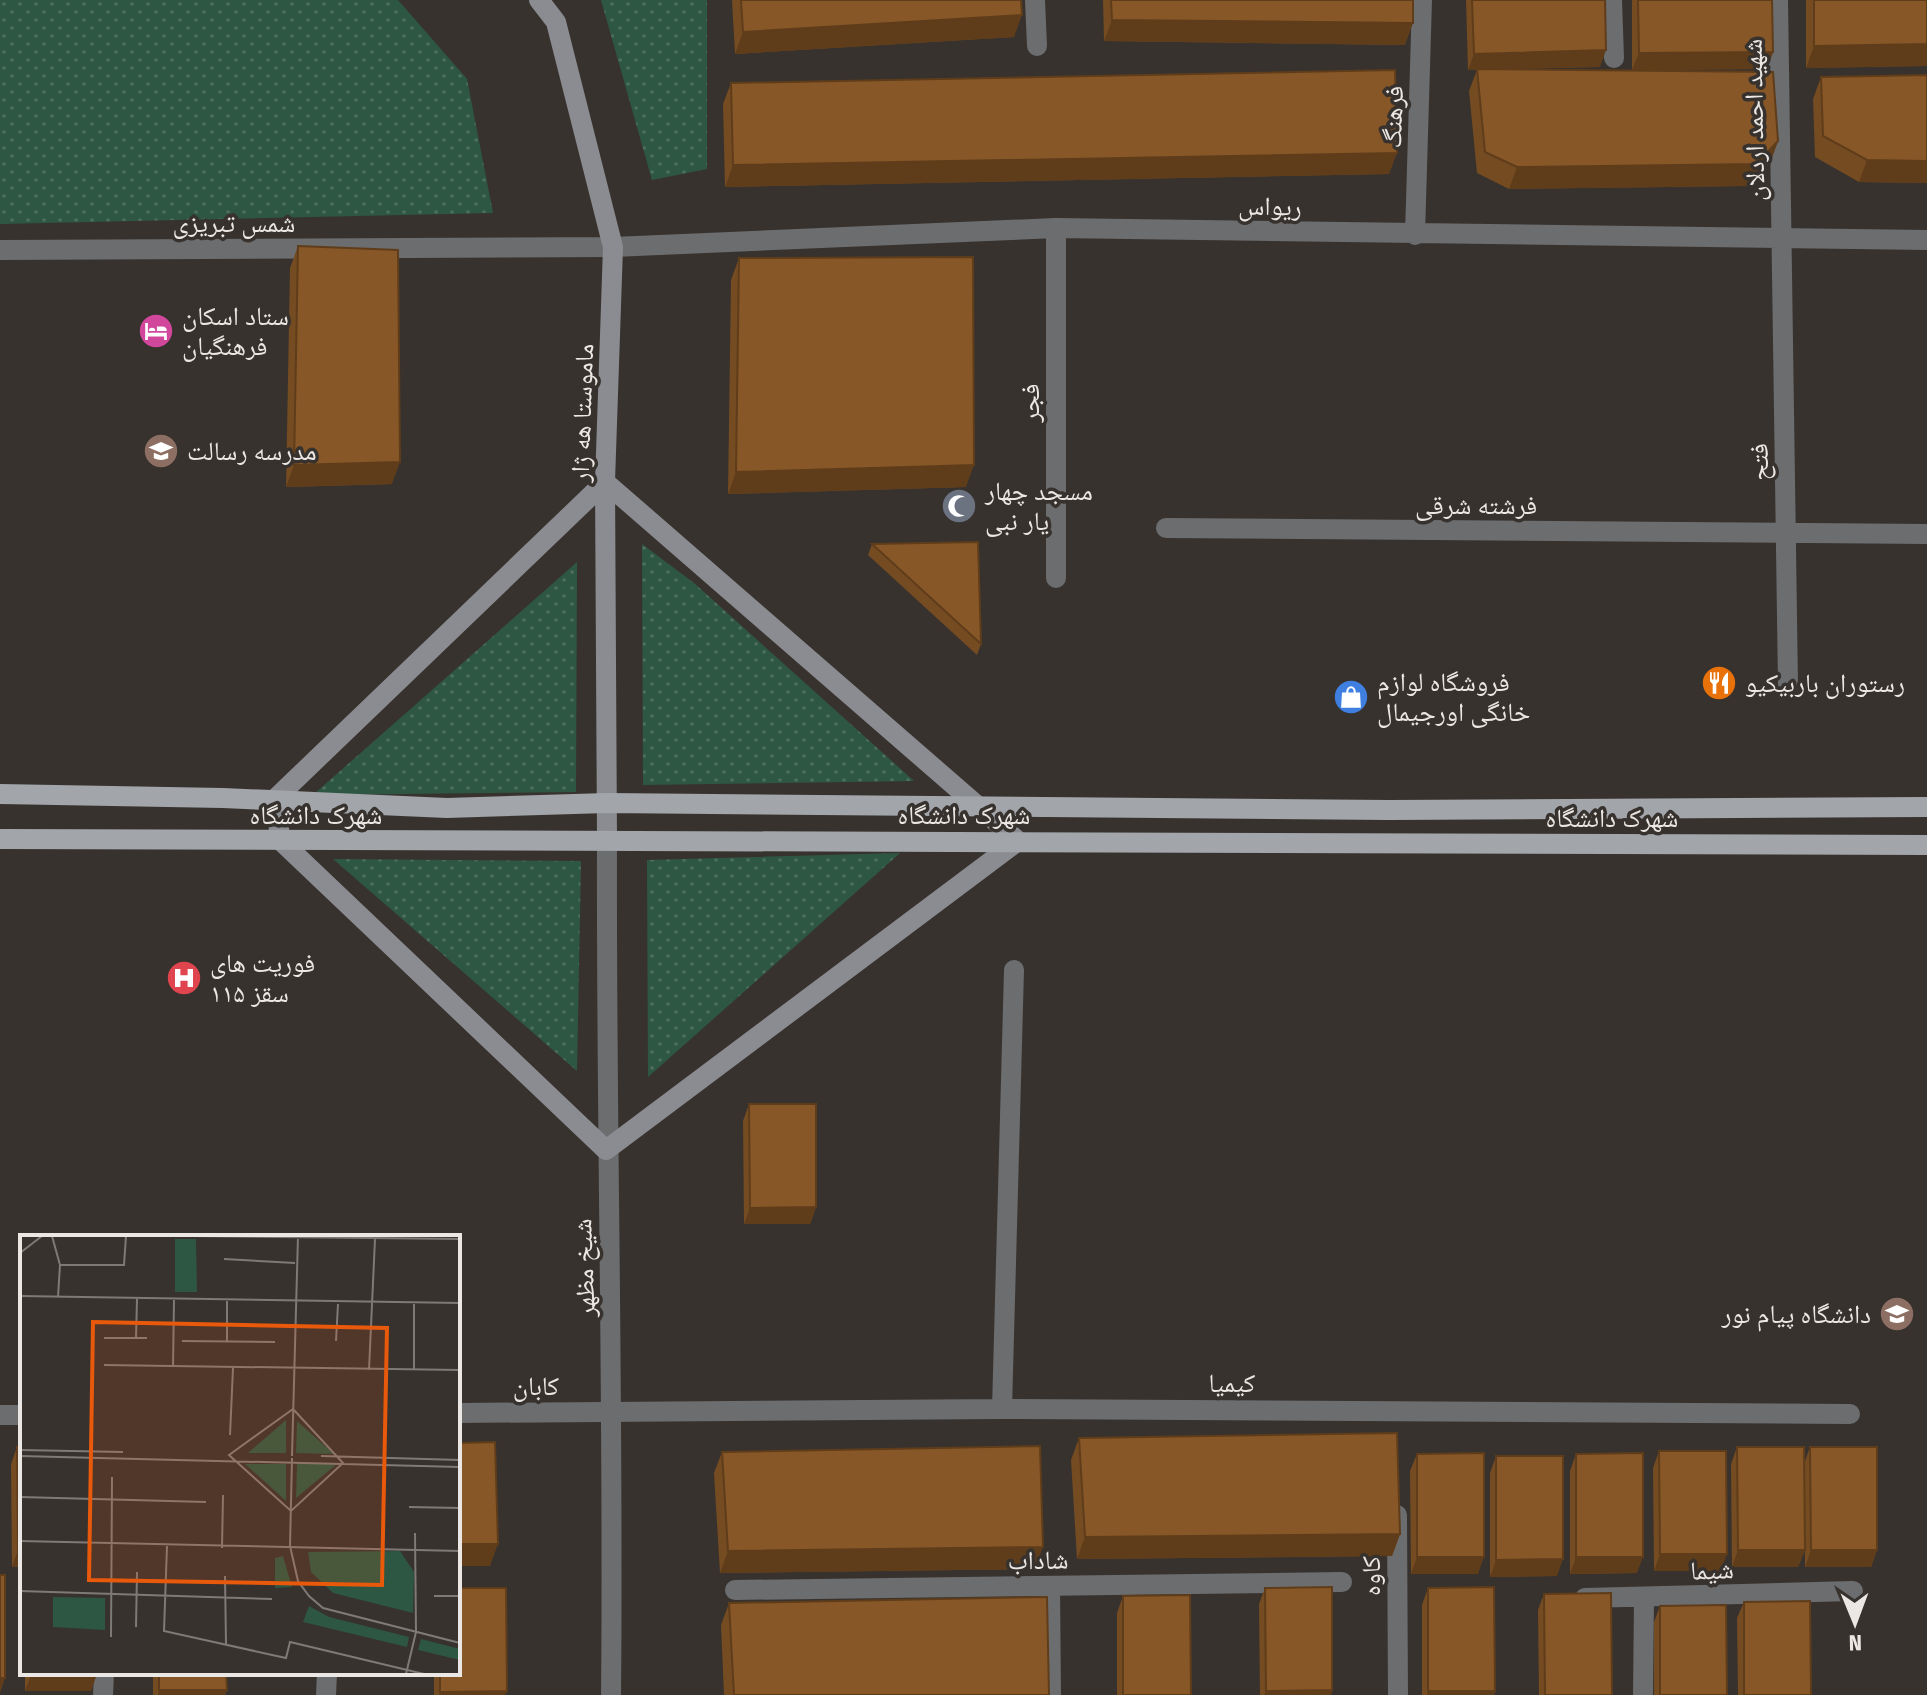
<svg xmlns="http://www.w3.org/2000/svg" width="1927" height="1695" viewBox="0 0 1927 1695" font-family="'Fira Sans Condensed','Noto Naskh Arabic',sans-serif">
  <defs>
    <pattern id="green-dots" width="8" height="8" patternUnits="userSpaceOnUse" patternTransform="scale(2)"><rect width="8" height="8" fill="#2d5742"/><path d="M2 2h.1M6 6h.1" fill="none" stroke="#4c6f5d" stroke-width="1.8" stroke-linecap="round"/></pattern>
  </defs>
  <rect width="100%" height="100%" fill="#37322e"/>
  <path fill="url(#green-dots)" d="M0,0h398l69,79 26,134 -493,11z
    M601,0h106v169l-55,11z
    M642,544l52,39 220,198 -271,4z
    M577,562l-1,230 -263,3z
    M900,853l-252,224 -1,-217z
    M333,859l248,2 -4,210z"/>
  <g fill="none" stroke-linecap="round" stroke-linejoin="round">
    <path stroke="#6c6d6f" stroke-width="20" d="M1035,0l2,46
      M1612,0l2,58
      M1778,0l10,685
      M1415,235l7,-235
      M0,250l613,-3 443,-19 871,12
      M1166,528l761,6
      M1056,578v-350
      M1002,1409l12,-439
      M458,1413l544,-4 848,5
      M0,1415h22
      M1397,1515l1,180
      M1050,1586l1,109
      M735,1590l607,-8
      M1585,1598l268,-7
      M103,1695l1,-22
      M326,1695l1,-22
      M1643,1695l1,-97"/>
    <path stroke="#6c6d6f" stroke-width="20" d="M607,840c-1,285 7,570 4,855"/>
    <path stroke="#8b8c91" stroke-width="20" d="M539,0l17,22 57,225 -8,235 2,358
      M605,482l413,359 -412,309 -325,-309 -7,-41z"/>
    <path stroke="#a2a5aa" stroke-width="20" d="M0,794l223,4 224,10 160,-5 783,7 537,-3
      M0,839l1927,6"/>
  </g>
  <path fill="#754b22" d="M732,0h289l-7,37 -279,17z
    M1103,0h310l-8,45 -301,-4z
    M1466,0h139l-5,67 -96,2 274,72 -8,22 -22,23 -239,3 -32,-16 -8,-82 8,-21h-9z
    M1632,0h140l1,52 -6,17 -135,1z
    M1806,0h121v66l-121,2z
    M1927,75v108l-68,-1 -44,-25 -2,-58 8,-22z
    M731,83l658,91 -664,13 -2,-83z
    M298,246l94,238 -106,3 4,-219z
    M739,258l227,229 -238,7 3,-214z
    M872,544l109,100 -4,11 -109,-100z
    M749,1104l67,103 -6,17h-66l-1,-103z
    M1079,1438l321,96 -8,22 -315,3 -6,-99z
    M17,1447h5v120h-10l-1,-103z
    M1737,1447l68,103 -7,17h-66l-1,-103z
    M1810,1447l67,103 -6,17h-66l-1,-103z
    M1659,1451l62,120h-67l-1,-103z
    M722,1452l313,117 -315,4 -6,-100z
    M1417,1454l61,120h-67l-1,-103z
    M1576,1454l61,119 -67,1v-103z
    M1496,1456l61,120 -67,1v-104z
    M1265,1588l67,102 -1,5h-71l-1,-91z
    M1428,1588l67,103 -1,4h-72v-90z
    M1544,1594l68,101h-73l-1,-85z
    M1123,1596l68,99h-74v-82z
    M1744,1602l67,93h-73l-1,-77z
    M729,1603l320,92h-325l-3,-70z
    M1660,1606l67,89h-73v-73z
    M25,1673h72l-6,18h-66z
    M153,1673h73l1,17 -2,5h-72z
    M434,1673h24l49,18 -2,4h-71z"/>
  <path fill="#5f3d1b" d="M1022,15l-8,22 -279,17 8,-22z
    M1112,20l301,3 -8,22 -301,-4z
    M1927,44v22l-121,2 8,-22z
    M1606,50l-6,17 -132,3 6,-16z
    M1773,52l-6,17 -135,1 7,-17z
    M1778,141l-8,22 -22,23 -239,3 8,-22z
    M1397,153l-8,21 -664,13 8,-22z
    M1867,160l60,1v22l-68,-1z
    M400,462l-8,22 -106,3 8,-22z
    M974,465l-8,22 -238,7 8,-22z
    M816,1207l-6,17h-66l6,-16z
    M1400,1534l-8,22 -315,3 8,-22z
    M458,1544h40l-8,22h-32z
    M1043,1547l-8,22 -315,4 8,-22z
    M18,1550h4v17h-10z
    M1738,1550h67l-7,17h-66z
    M1811,1550h66l-6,17h-66z
    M1660,1554h67l-6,17h-67z
    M1417,1557h67l-6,17h-67z
    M1576,1557h67l-6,16 -67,1z
    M1563,1559l-6,17 -67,1 6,-17z
    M97,1674l-6,17h-66l6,-16z
    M0,1678h5l-5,15z
    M159,1690h68l-2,5h-67z
    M1332,1690l-1,5h-67l2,-4z
    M507,1691l-2,4h-66l1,-3z
    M1428,1691h67l-1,4h-67z"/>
  <path fill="#885727" stroke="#5f3d1b" stroke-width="2" d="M741,0h280l1,15 -279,17z
    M1111,0h302v23l-301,-3z
    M1472,0h133l1,50 -132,4z
    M1638,0h134l1,52 -134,1z
    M1814,0h113v44l-113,2z
    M1477,69l296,3 5,69 -22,23 -239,3 -32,-15z
    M1395,70l2,83 -664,12 -2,-82z
    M1927,75v86l-60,-1 -44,-24 -2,-59z
    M298,246l100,4 2,212 -106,3z
    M973,257l1,208 -238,7 3,-214z
    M978,542l3,102 -109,-100z
    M749,1104h67v103l-66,1z
    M1397,1433l3,101 -315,3 -6,-99z
    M495,1442l3,102h-40v-101z
    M1040,1446l3,101 -315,4 -6,-99z
    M17,1447h5v103h-4z
    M1737,1447h67l1,103h-67z
    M1810,1447h67v103h-66z
    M1659,1451h67l1,103h-67z
    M1484,1453v104h-67v-103z
    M1643,1453v104h-67v-103z
    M1496,1456h67v103l-67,1z
    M0,1575h5v103h-5z
    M1332,1587v103l-66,1 -1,-103z
    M1494,1587l1,104h-67v-103z
    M458,1588h48l1,103 -67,1v-19h18z
    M1611,1593l1,102h-67l-1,-101z
    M1190,1595l1,100h-68v-99z
    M1047,1597l2,98h-315l-5,-92z
    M1810,1601l1,94h-67v-93z
    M1726,1605l1,90h-67v-89z
    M31,1673h66v1l-66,1z
    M159,1673h67l1,17h-68z"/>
  <defs>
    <g id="hotel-disc" transform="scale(1.8)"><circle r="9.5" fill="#d1479c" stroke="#37322e"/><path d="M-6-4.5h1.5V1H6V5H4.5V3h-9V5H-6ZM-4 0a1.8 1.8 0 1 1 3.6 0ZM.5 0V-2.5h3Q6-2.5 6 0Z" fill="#fff"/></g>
    <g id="school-disc" transform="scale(1.8)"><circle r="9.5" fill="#8d6e63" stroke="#37322e"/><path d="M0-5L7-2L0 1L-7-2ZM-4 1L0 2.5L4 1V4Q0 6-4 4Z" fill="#fff"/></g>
    <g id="mosque-disc" transform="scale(1.8)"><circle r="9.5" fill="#6b7280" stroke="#37322e"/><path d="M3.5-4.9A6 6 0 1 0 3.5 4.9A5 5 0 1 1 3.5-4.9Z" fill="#fff"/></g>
    <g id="restaurant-disc" transform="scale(1.8)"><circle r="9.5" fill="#e8710a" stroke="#37322e"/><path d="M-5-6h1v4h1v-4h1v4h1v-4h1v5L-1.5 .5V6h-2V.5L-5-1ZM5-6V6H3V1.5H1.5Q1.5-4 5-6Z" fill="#fff"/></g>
    <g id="shop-disc" transform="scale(1.8)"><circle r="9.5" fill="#3f7fe0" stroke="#37322e"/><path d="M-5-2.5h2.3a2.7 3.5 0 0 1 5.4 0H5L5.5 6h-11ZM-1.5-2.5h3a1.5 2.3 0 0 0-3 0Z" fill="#fff"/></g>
    <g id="hospital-disc" transform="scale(1.8)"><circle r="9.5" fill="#e0444e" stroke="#37322e"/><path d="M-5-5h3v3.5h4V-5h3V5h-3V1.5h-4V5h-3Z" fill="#fff"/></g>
    <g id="university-disc" transform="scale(1.8)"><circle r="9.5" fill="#8d6e63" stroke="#37322e"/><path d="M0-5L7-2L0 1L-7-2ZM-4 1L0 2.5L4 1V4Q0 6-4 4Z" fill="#fff"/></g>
  </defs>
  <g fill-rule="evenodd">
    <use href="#hotel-disc" x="156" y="331"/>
    <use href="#school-disc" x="161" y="451"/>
    <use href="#mosque-disc" x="959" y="506"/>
    <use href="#restaurant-disc" x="1719" y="683"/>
    <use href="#shop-disc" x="1351" y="697"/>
    <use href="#hospital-disc" x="184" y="978"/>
    <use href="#university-disc" x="1897" y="1314"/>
  </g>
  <g text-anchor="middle" stroke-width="7" stroke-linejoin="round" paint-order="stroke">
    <g font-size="26" fill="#eae7e4" stroke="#37322e">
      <text transform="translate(1393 117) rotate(-88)" y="9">فرهنگ</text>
      <text transform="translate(1754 120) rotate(-91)" y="9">شهید احمد اردلان</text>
      <text transform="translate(1270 206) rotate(1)" y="9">ریواس</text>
      <text x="234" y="232">شمس تبریزی</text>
      <text transform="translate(1030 403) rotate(-90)" y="9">فجر</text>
      <text transform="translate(582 413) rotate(-88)" y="9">ماموستا هه ژار</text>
      <text transform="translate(1759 462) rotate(-91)" y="9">فتح</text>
      <text x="1476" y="514">فرشته شرقی</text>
      <text x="316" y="824">شهرک دانشگاه</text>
      <text x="964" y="824">شهرک دانشگاه</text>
      <text x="1612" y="827">شهرک دانشگاه</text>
      <text transform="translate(584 1268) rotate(-92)" y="9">شیخ مظهر</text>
      <text x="1232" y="1392">کیمیا</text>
      <text x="536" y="1395">کابان</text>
      <text transform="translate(1038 1560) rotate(-1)" y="9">شاداب</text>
      <text transform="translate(1712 1570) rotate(-2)" y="9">شیما</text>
      <text transform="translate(1371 1576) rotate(-90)" y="9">کاوه</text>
    </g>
    <g font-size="26" fill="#eae7e4" stroke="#37322e" text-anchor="start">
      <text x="182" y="325">ستاد اسکان<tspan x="182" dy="30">فرهنگیان</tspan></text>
      <text x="187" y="460">مدرسه رسالت</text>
      <text x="985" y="500">مسجد چهار<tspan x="985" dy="30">یار نبی</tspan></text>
      <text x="1377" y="691">فروشگاه لوازم<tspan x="1377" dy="30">خانگی اورجیمال</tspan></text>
      <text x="1745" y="692">رستوران باربیکیو</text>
      <text x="210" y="972">فوریت های<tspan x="210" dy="30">۱۱۵ سقز</tspan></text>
      <text x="1871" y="1323" text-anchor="end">دانشگاه پیام نور</text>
    </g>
  </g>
  <g transform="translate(20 1235)">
    <rect width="440" height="440" fill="#37322e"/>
    <path d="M155,4h21l1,53h-22zM266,185v33h-38zM277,186l37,33 -38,-1zM277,228l40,1 -41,34zM225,229h41v37zM380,316l14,21 -1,41 -80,-20 -22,-21 -3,-20zM263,321l9,31 -17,1v-30zM33,362l52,1v32l-52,-3zM289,371l20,11 80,20 -2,10 -104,-25zM401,404l39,10v11l-42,-10z" fill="#2d5742"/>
    <path fill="none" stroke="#7f7a77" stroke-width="2" d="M32,1l8,29M173,1l267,3M0,18l22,-17M204,24l71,4M0,61l440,7M38,62l2,-32h64l2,-29M84,103h43M116,103l1,-39M162,106l93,1M207,106v-40M316,106l2,-37M84,130l356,5M153,132l1,-67M349,135l6,-131M394,135v-66M273,174l50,54 -52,48 -62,-56zM210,200l3,-67M0,215l103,2M0,221l440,11M272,221l6,-220M301,221l139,4M272,223l-2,88 8,35 11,15 14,12 137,35M0,262l186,5M389,272l51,1M0,306l440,10M147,311l-3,85 122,27 4,-16 134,32M202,313l1,-53M205,341l1,68M0,356l252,8M414,361h26M116,392l1,-55M91,402l1,-160M386,439l10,-42 -1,-99"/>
    <path fill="#e8590c" fill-opacity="0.15" stroke="#e8590c" stroke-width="4" d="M73,87l294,6 -5,257 -293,-5z"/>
    <rect width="440" height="440" fill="none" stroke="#eae7e4" stroke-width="4"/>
  </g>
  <g transform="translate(1855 1623) rotate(179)" stroke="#37322e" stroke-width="6" paint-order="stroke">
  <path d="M0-6L14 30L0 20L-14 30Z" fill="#eae7e4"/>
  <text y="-12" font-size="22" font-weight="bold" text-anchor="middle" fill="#eae7e4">N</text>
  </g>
</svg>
